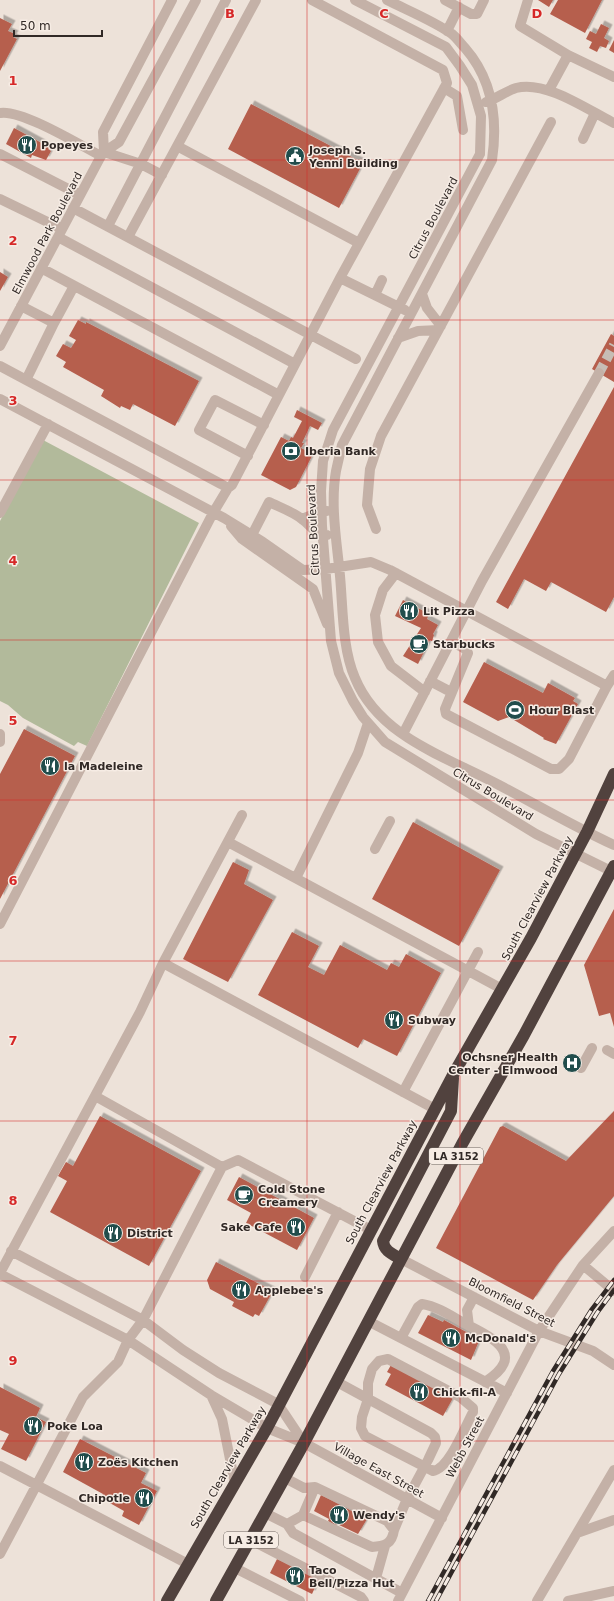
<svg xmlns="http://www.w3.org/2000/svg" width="614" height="1601" viewBox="0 0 614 1601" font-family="'DejaVu Sans',sans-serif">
  <defs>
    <filter id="shadow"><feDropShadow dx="3.5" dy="-3.5" stdDeviation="0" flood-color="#0004"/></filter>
  </defs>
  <rect width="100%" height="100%" fill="#ede2d9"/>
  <path fill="#b2ba9b" d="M43,440l156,83 -112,223 -9,-4 -4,4 -51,-28 -15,-13 -8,-4v-180z"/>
  <path fill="#b65e4e" filter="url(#shadow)" d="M538,0h15l-4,7z
    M558,0h44l-17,33 -35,-19z
    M0,18l12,6 -4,7 7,3 -2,3 4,2 -17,32z
    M601,24l8,4 -5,10 5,3 -3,7 -6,-2 -3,6 -8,-4 3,-6 -6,-3 4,-8 6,3z
    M614,40v13l-5,-3z
    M251,104l112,59 -24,45 -111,-59z
    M14,128l35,19 -1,2 3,2 -5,9 -14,-5 -1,3 -25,-14z
    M0,272l8,5 -8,14z
    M78,320l8,4v-2l113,59 -24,45 -42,-22 -3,6 -9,-4 -1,2 -19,-12 3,-6 -41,-23 3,-5 -10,-6 7,-12 8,4 5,-8 -7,-4z
    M611,334l3,2v46l-22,-13z
    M614,387v210l-8,15 -55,-30 -5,9 -22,-12 -16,30 -12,-7z
    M297,410l25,13 -4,7 -8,-4 -8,17h2l-3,5 12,6 -17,33 -6,3 -29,-15 20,-38 8,4 2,-4 2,1 9,-17 -8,-4z
    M403,600l26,14 -2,5 11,6 -5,9 1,1 -2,6 -2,-1 -12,24 -15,-8 18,-28 -26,-12z
    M484,662l59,31 5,-10 27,15 -2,3 5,3 -22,40 -13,-5 1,-1 -35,-21 -11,4 -35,-19z
    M24,729l51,27 -75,143v-125z
    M413,822l87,48 -41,76 -87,-47z
    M233,862l16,8 -5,14 29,16 -45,82 -45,-23z
    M614,909v118l-4,-14 -11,3 -15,-51z
    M292,932l27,14 -11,21 16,8 16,-30 47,25 4,-7 8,4 7,-13 35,19 -44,83 -34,-17 -5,9 -100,-53z
    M614,1111v85l-57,69 -24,35 -97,-52 64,-121 3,-1 63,35z
    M100,1116l101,55 -52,95 -99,-54 17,-31 -9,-5 8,-14 7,4z
    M239,1177l75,41 -17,32 -51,-27 5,-10 -24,-13z
    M216,1262l57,29 -14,25 -4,-2 -2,3 -21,-11 2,-4 -24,-13 -3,-9z
    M428,1315l15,7 1,-2 26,14 -1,2 10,5 -8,19 -53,-27z
    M391,1365l62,33 -10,18 -58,-31 6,-11 -4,-2z
    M0,1387l40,21 -4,9 10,5 -20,39 -25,-12 8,-15 -9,-4z
    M80,1439l66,34 -5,10 16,8 -18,34 -17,-9 2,-5 -23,-13 2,-4 -40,-22z
    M321,1495l46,24 -9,15 -21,-10 -1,2 -8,-5 1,-2 -15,-8z
    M277,1559l42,20 -7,15 -42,-21z"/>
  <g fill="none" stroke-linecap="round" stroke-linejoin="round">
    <path stroke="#c7bdb5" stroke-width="10" stroke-dasharray="10 5" stroke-linecap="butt" d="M599,373l15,-28"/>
    <path stroke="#c4b1a7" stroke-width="10" d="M355,0l91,47 14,19 12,19 9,31 -1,38 -147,276 -10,31 -2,30 1,35 9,115 8,32 14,28 10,16 22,25 151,92 75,37
      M387,0c20,10 49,22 65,34 5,4 9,10 13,14 28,32 33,71 27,112l-150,285c-2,8 -4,17 -6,26 -6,34 1,72 4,105 3,32 2,72 15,102 24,59 92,79 144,107 38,20 76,42 115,60
      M445,0l26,14h6l7,-14
      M528,0l-8,26 48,29 46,22
      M447,31l12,-24
      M444,88l13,8 6,34
      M549,90l19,-35
      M486,102c10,-3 20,-11 30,-14 30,-8 72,22 98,35
      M0,113c21,-4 80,32 101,43
      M583,139l12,-26
      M177,146l182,97
      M104,152l-1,-20 69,-132
      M104,152l37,12 21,11
      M0,154l80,41
      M0,199l62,30
      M73,208l283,151
      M108,226l118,-226
      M58,237l237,127
      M128,237l128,-237
      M41,268l238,127
      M340,278l65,32
      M422,294l5,14 14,18
      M375,295l7,-15
      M21,306l33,17 20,-37
      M398,338l20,-7 20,-1
      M0,346l101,-190 3,-4 15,-10 77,-142
      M0,366l221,118 7,4 4,-3 108,-207 107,-195 -4,-13 -131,-70
      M26,380l28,-57
      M0,399l224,119 39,24 40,28 23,-1 45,-7 19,8 217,116 7,-11
      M248,456l-49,-26 16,-30 49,25
      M0,513l48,-89
      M302,519l20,-8h5
      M231,526l11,13 71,50 14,35
      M376,529l-9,-24 3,-36 11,-33 170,-314
      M252,535l17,-33c10,5 25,10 34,18 7,5 14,16 24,15
      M396,573l-13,17 -8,25 3,27 13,24 34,26
      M451,641l14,8 3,4 -23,56 1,5 105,55h8l10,-10 38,-73
      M430,681l21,11
      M0,734v8
      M403,734l79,-153 117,-208
      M228,842l274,147
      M375,849l15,-28
      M296,878l62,-125 10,-30
      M0,924l213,-411 15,-25
      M163,963l272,146
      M607,1050l7,4
      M581,1068l11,-20
      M403,1092l75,-140
      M95,1096l127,71 16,-7 133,70
      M11,1251l132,69 40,30 36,23 59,31 26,39
      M401,1259l138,72 54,20 21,14
      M583,1265l31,26
      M0,1273l140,-261 23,-49 79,-148
      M0,1274l128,66 83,55 11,24 13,65
      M305,1277l33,-65
      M368,1321l139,72
      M469,1326l-2,-16 7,-13
      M401,1338l17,-31 4,-3c14,2 28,11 40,18 27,14 68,31 23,60
      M388,1359l72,38 13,11v4c-8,15 -24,57 -40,59l-68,-35 -4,-8 1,-11 6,-18v-16l4,-14 7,-8z
      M337,1382l94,51 4,4 1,6 -8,17 -21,39 -13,31
      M211,1395l56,33 37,15 138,75
      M0,1466l188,98
      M265,1513l22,11 16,-9 69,32c13,-1 20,-3 22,-17l-7,-9 -72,-34 -11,1 -19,-10
      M303,1515l12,-28
      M287,1524l6,9 109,60
      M577,1533l37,-13
      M251,1540l110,57 3,4
      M0,1554l83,-157 35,-35 10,-22 15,-20 79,-153
      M235,1568l65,33
      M376,1578l9,-32
      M398,1601l141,-270 44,-66 31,-34
      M537,1601l77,-131
      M568,1601l46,-10"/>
    <path stroke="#51423e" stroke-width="12" d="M401,1259c-9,-5 -17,-8 -18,-18l68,-130 2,-33
      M167,1601l100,-173 186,-353 78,-137 56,-106 27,-58
      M216,1601l88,-158 158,-299 62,-109 90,-169"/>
    <g stroke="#312926" stroke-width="4.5">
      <path id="rail" d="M428,1601l125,-230 39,-62 22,-29
        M436,1601l123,-227 38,-61 17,-23"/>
    </g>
    <use href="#rail" stroke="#f6ece4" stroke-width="3" stroke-dasharray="9" stroke-linecap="butt"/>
  </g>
  <path fill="none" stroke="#d62828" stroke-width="1" stroke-opacity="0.55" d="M154,0v1601M307,0v1601M460,0v1601M0,160h614M0,320h614M0,480h614M0,640h614M0,800h614M0,961h614M0,1121h614M0,1281h614M0,1441h614"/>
  <defs>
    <g id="restaurant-disc" transform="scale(1)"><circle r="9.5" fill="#214d4c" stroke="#f6ece4"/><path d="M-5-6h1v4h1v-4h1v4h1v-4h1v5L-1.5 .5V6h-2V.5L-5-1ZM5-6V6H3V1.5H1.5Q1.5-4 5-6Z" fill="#fff"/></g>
    <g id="civic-disc" transform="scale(1)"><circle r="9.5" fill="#214d4c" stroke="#f6ece4"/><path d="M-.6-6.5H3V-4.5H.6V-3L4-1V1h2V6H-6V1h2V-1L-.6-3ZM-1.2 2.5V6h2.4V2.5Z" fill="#fff"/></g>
    <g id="bank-disc" transform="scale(1)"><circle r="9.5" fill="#214d4c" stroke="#f6ece4"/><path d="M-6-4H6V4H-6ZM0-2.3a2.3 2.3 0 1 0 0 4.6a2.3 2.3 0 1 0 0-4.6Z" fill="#fff"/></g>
    <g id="cafe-disc" transform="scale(1)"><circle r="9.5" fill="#214d4c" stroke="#f6ece4"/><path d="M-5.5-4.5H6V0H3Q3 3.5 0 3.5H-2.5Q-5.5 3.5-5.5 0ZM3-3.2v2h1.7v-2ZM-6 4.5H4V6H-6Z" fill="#fff"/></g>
    <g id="stadium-disc" transform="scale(1)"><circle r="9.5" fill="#214d4c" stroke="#f6ece4"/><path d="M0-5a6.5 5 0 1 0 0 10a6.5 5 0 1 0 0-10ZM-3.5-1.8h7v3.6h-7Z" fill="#fff"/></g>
    <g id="hospital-disc" transform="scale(1)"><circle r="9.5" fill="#214d4c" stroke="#f6ece4"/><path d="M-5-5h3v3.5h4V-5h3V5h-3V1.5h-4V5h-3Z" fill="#fff"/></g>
  </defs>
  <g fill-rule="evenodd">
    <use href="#restaurant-disc" x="27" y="145"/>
    <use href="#civic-disc" x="295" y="156"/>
    <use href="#bank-disc" x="291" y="451"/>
    <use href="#restaurant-disc" x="409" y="611"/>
    <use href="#cafe-disc" x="419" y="644"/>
    <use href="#stadium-disc" x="515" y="710"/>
    <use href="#restaurant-disc" x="50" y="766"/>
    <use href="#restaurant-disc" x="394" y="1020"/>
    <use href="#hospital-disc" x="572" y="1063"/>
    <use href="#cafe-disc" x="244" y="1195"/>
    <use href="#restaurant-disc" x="296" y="1227"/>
    <use href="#restaurant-disc" x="113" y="1233"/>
    <use href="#restaurant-disc" x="241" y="1290"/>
    <use href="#restaurant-disc" x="451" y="1338"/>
    <use href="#restaurant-disc" x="419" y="1392"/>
    <use href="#restaurant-disc" x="33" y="1426"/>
    <use href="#restaurant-disc" x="84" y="1462"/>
    <use href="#restaurant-disc" x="144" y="1498"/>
    <use href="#restaurant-disc" x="339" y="1515"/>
    <use href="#restaurant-disc" x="295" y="1576"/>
  </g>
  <g text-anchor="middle" stroke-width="3" stroke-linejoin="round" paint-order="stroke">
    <g fill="#f6ece4" stroke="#6c645f" stroke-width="1">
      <rect x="429" y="1148" width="54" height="16" rx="3"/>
      <rect x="224" y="1532" width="54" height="16" rx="3"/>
    </g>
    <g font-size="10" font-weight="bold" fill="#312926">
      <text x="456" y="1160">LA 3152</text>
      <text x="251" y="1544">LA 3152</text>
    </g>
    <g font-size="11" font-weight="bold" fill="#312926" stroke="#f6ece4" text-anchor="start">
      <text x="41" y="149">Popeyes</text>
      <text x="309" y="154">Joseph S.<tspan x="309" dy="13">Yenni Building</tspan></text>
      <text x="305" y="455">Iberia Bank</text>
      <text x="423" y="615">Lit Pizza</text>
      <text x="433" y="648">Starbucks</text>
      <text x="529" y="714">Hour Blast</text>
      <text x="64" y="770">la Madeleine</text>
      <text x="408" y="1024">Subway</text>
      <text x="558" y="1061" text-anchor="end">Ochsner Health<tspan x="558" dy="13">Center - Elmwood</tspan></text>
      <text x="258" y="1193">Cold Stone<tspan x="258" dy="13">Creamery</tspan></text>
      <text x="282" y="1231" text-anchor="end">Sake Cafe</text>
      <text x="127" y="1237">District</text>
      <text x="255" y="1294">Applebee's</text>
      <text x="465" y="1342">McDonald's</text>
      <text x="433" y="1396">Chick-fil-A</text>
      <text x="47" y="1430">Poke Loa</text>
      <text x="98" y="1466">Zoës Kitchen</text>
      <text x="130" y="1502" text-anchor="end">Chipotle</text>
      <text x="353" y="1519">Wendy's</text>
      <text x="309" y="1574">Taco<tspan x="309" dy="13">Bell/Pizza Hut</tspan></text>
    </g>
    <g font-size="11" fill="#312926" stroke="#f6ece4">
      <text transform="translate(433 218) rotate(-62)" y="4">Citrus Boulevard</text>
      <text transform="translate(47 233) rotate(-62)" y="4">Elmwood Park Boulevard</text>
      <text transform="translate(313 530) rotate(-93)" y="4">Citrus Boulevard</text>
      <text transform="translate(493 794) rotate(31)" y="4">Citrus Boulevard</text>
      <text transform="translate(537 898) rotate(-62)" y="4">South Clearview Parkway</text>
      <text transform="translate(381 1182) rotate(-62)" y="4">South Clearview Parkway</text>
      <text transform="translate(512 1302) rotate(27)" y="4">Bloomfield Street</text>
      <text transform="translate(465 1447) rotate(-62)" y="4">Webb Street</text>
      <text transform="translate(228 1467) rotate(-60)" y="4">South Clearview Parkway</text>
      <text transform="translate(379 1470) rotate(29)" y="4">Village East Street</text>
    </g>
  </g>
  <g font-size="13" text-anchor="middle" font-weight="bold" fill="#d62828" stroke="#f6ece4" stroke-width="3" stroke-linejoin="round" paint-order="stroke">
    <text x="230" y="18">B</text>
    <text x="384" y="18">C</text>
    <text x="537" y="18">D</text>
    <text x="13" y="85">1</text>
    <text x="13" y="245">2</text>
    <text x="13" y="405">3</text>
    <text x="13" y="565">4</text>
    <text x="13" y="725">5</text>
    <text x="13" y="885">6</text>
    <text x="13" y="1045">7</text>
    <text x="13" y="1205">8</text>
    <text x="13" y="1365">9</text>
  </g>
  <path d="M14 30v6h88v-6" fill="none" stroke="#312926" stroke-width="2"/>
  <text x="20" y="30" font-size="12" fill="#312926" stroke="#f6ece4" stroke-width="3" paint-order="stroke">50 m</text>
</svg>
